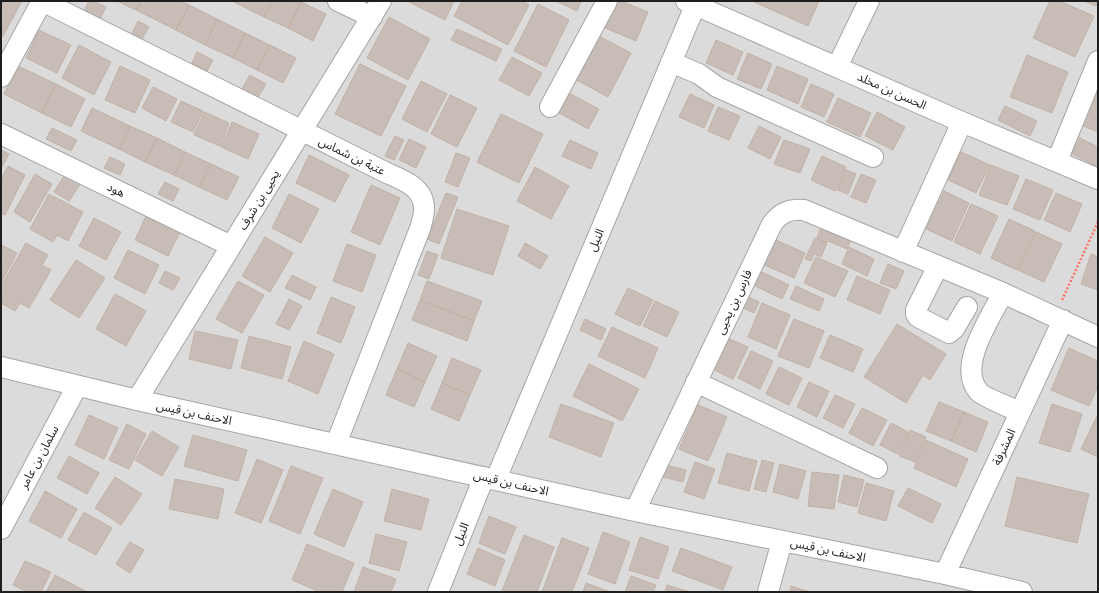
<svg xmlns="http://www.w3.org/2000/svg" width="1099" height="593" viewBox="0 0 1099 593" font-family="Ubuntu,'Noto Sans Arabic',sans-serif">
  <rect width="100%" height="100%" fill="#f0ebe3"/>
  <path fill="#dcdbdb" d="M1,1h1097v591h-1097z"/>
  <path fill="#c8bdb6" stroke="#c2b1a4" d="M1,1h21l-19,35 -2,-1z
    M89,1h4l13,6 -7,14 -16,-8z
    M117,1h24l-5,9z
    M141,1h39l9,4 -13,25 -40,-20z
    M235,1h37l-8,16 -30,-15z
    M272,1l29,1 -13,26 -24,-11z
    M410,1h44l-9,19 -36,-18z
    M462,1h61l6,4 -21,40 -54,-29z
    M556,1h25l-4,10z
    M614,1h7l27,11 -12,29 -33,-14z
    M752,1h67l-11,25z
    M1050,1h9l35,15 -19,41 -42,-19z
    M1084,1h14l-2,5z
    M301,2l25,12 -13,27 -25,-13z
    M538,4l31,16 -23,47 -32,-16z
    M189,5l28,14 -12,26 -29,-15z
    M389,17l41,22 -22,41 -41,-22z
    M217,19l28,14 -12,25 -28,-13z
    M138,21l11,6 -8,14 -10,-5z
    M457,29l45,20 -6,12 -45,-21z
    M39,30l32,15 -14,28 -31,-15z
    M245,33l25,12 -13,25 -24,-12z
    M597,35l34,18 -23,44 -35,-19z
    M716,40l27,12 -10,23 -27,-12z
    M79,45l32,17 -17,33 -32,-17z
    M270,45l26,13 -13,25 -26,-13z
    M197,52l16,8 -6,11 -15,-8z
    M748,53l24,11 -11,25 -24,-10z
    M1027,55l41,17 -16,41 -42,-16z
    M512,57l30,16 -13,23 -30,-16z
    M360,64l46,22 -25,50 -46,-22z
    M18,66l38,18 -14,29 -38,-19z
    M120,66l30,14 -15,33 -30,-13z
    M777,66l31,13 -10,25 -31,-14z
    M250,75l16,9 -8,13 -16,-8z
    M421,81l26,13 -20,38 -25,-13z
    M56,84l29,15 -14,28 -29,-14z
    M811,84l23,10 -10,23 -23,-10z
    M1098,85v47l-17,-7z
    M153,87l24,12 -11,22 -24,-13z
    M567,92l32,17 -11,20 -32,-18z
    M690,94l24,11 -10,23 -25,-11z
    M450,95l27,13 -20,39 -26,-13z
    M838,98l33,15 -11,24 -33,-15z
    M181,101l22,10 -10,21 -22,-10z
    M1005,106l32,15 -7,15 -32,-16z
    M718,107l22,9 -11,24 -21,-9z
    M92,108l38,18 -11,23 -38,-18z
    M204,112l25,11 -9,23 -26,-11z
    M877,112l28,15 -12,23 -28,-14z
    M501,114l42,20 -24,49 -42,-21z
    M232,122l27,12 -11,25 -27,-12z
    M130,126l27,12 -12,24 -26,-13z
    M759,126l22,11 -11,22 -22,-11z
    M52,128l25,12 -6,11 -25,-12z
    M395,136l9,4 -10,20 -9,-4z
    M1078,137l20,10v20l-28,-14z
    M157,138l28,14 -11,23 -29,-13z
    M409,139l17,8 -10,21 -17,-8z
    M570,140l28,13 -7,16 -29,-13z
    M784,140l26,9 -10,24 -26,-9z
    M1,150l8,4 -8,15z
    M185,152l26,12 -12,23 -25,-12z
    M961,152l29,13 -14,28 -28,-13z
    M456,153l14,5 -12,29 -13,-5z
    M309,155l40,20 -14,27 -39,-19z
    M822,156l24,11 -11,24 -24,-11z
    M110,157l15,7 -5,11 -16,-7z
    M211,164l28,13 -12,23 -28,-13z
    M991,165l28,11 -12,29 -28,-10z
    M8,166l17,9 -20,40 -4,-2v-33z
    M535,167l34,19 -18,33 -34,-18z
    M846,170l10,4 -8,20 -11,-4z
    M35,174l17,10 -22,38 -16,-10z
    M861,174l15,6 -10,23 -15,-6z
    M65,175l15,9 -11,17 -15,-9z
    M1026,179l27,11 -13,30 -27,-11z
    M165,182l14,7 -6,12 -15,-7z
    M371,185l29,13 -20,47 -29,-13z
    M944,191l25,12 -17,38 -26,-12z
    M446,193l12,4 -19,47 -12,-5z
    M1056,193l26,11 -12,28 -26,-12z
    M49,194l34,18 -15,29 -11,-6 -4,7 -23,-13z
    M289,194l30,15 -18,34 -29,-15z
    M971,204l27,12 -18,38 -26,-12z
    M457,209l52,17 -16,49 -52,-17z
    M146,216l34,16 -12,24 -33,-16z
    M94,218l27,14 -15,28 -27,-14z
    M1009,219l26,12 -18,39 -26,-12z
    M821,227l30,12 -4,10 -19,-8 -1,1 -10,-4z
    M1036,232l26,12 -18,38 -26,-12z
    M265,237l28,16 -23,39 -28,-16z
    M771,238l34,15 -11,25 -34,-15z
    M815,238l12,5 -6,14 -7,-3 -3,7 -6,-2z
    M26,243l22,12 -6,10 9,5 -22,38 -9,-5 -5,8 -14,-8v-17z
    M525,243l23,13 -8,13 -22,-13z
    M347,244l29,11 -14,37 -29,-11z
    M1,245l16,8 -16,30z
    M849,247l25,12 -7,17 -25,-12z
    M128,250l31,15 -14,29 -31,-16z
    M427,251l11,4 -9,24 -11,-4z
    M1091,254l7,3v33l-17,-6z
    M816,257l32,14 -13,26 -31,-14z
    M76,260l29,18 -26,40 -29,-18z
    M888,264l16,7 -8,18 -16,-6z
    M165,271l15,7 -7,12 -14,-7z
    M762,272l27,13 -7,14 -27,-13z
    M292,275l24,12 -6,13 -25,-12z
    M857,276l33,14 -10,24 -33,-14z
    M238,281l26,14 -22,38 -26,-14z
    M427,281l55,20 -8,20 -54,-21z
    M796,286l28,13 -5,12 -29,-12z
    M628,288l25,12 -13,26 -25,-12z
    M740,293l19,9 -5,11 -19,-9z
    M115,294l31,17 -20,35 -30,-17z
    M331,297l24,10 -14,36 -24,-10z
    M289,299l13,7 -13,24 -13,-6z
    M420,300l54,21 -7,20 -55,-21z
    M655,301l24,11 -12,25 -24,-11z
    M762,303l28,12 -14,34 -28,-12z
    M585,319l21,10 -5,11 -21,-10z
    M794,319l30,12 -15,37 -31,-12z
    M897,324l49,30 -16,26 -7,-5 -17,28 -42,-26z
    M612,327l46,21 -13,30 -47,-22z
    M195,331l43,9 -7,29 -42,-10z
    M830,335l33,14 -10,23 -33,-14z
    M249,336l42,11 -9,32 -41,-11z
    M723,336l25,11 -15,32 -25,-12z
    M304,341l30,13 -16,40 -30,-13z
    M408,343l29,13 -12,26 -28,-13z
    M1069,348l29,13v25l-9,20 -38,-16z
    M751,351l22,10 -13,28 -22,-11z
    M452,358l29,12 -11,25 -28,-12z
    M589,364l50,25 -17,32 -49,-25z
    M779,367l23,11 -13,27 -23,-11z
    M397,369l28,13 -11,25 -28,-12z
    M809,382l20,9 -12,26 -20,-10z
    M442,383l28,12 -11,26 -28,-12z
    M835,395l20,9 -12,24 -20,-10z
    M939,402l25,10 -13,29 -25,-10z
    M561,404l53,19 -13,34 -52,-20z
    M1052,404l30,10 -12,38 -31,-9z
    M698,405l29,12 -19,44 -29,-12z
    M862,408l25,12 -14,26 -24,-13z
    M964,412l24,10 -12,30 -25,-11z
    M1098,414v43l-17,-8z
    M89,415l29,13 -14,31 -29,-14z
    M891,423l17,9 -10,22 -18,-9z
    M127,424l19,10 -17,35 -20,-9z
    M910,430l16,7 -11,25 -16,-6z
    M152,431l27,16 -17,29 -27,-16z
    M193,435l54,15 -9,31 -54,-15z
    M926,440l42,19 -12,28 -42,-19z
    M727,453l30,8 -8,30 -31,-8z
    M69,456l30,17 -12,21 -30,-16z
    M257,459l26,11 -22,53 -26,-10z
    M762,460l12,3 -8,29 -12,-3z
    M695,462l20,7 -11,30 -20,-7z
    M662,464l24,6 -3,12 -24,-6z
    M780,464l26,7 -8,28 -25,-7z
    M291,466l32,12 -23,56 -31,-13z
    M812,472l27,3 -5,34 -26,-3z
    M844,475l20,5 -7,27 -19,-5z
    M115,477l27,17 -21,31 -26,-17z
    M1017,477l72,17 -12,49 -72,-17z
    M175,479l49,10 -6,30 -49,-10z
    M866,483l28,8 -8,30 -28,-8z
    M908,488l33,16 -9,19 -34,-17z
    M333,489l30,13 -19,45 -30,-13z
    M392,489l37,10 -8,31 -37,-9z
    M45,491l32,18 -16,29 -32,-17z
    M84,512l28,16 -16,27 -28,-15z
    M489,516l27,11 -11,27 -26,-11z
    M603,532l27,10 -15,42 -27,-10z
    M376,534l31,8 -8,29 -30,-8z
    M524,535l30,12 -17,45h-31l-4,-1z
    M640,537l29,10 -11,32 -29,-9z
    M562,538l27,10 -17,44h-30z
    M130,542l14,8 -14,23 -14,-9z
    M307,544l47,19 -12,29h-22l-28,-12z
    M478,548l27,12 -10,26 -28,-12z
    M681,548l51,19 -9,23 -51,-19z
    M25,561l26,11 -10,20h-13l-15,-7z
    M363,567l33,12 -5,13h-37z
    M55,575l32,17h-41z
    M631,576l25,9 -3,7h-28z
    M586,583l24,9h-27z
    M667,585l23,7h-25z
    M791,586l19,6h-20z"/>
  <g fill="none" stroke-linecap="round" stroke-linejoin="round">
    <g stroke="#a5a5a5" stroke-width="22">
      <path id="minor" d="M42,1l345,172c16,7 36,14 37,34 1,6 -2,13 -3,19l-85,218
        M338,1l34,16
        M686,1l276,121 136,57
        M671,62l28,12 18,13 156,70
        M837,67l32,-66
        M1,77l41,-76
        M550,107l57,-106
        M1,134l230,112
        M1057,161l41,-100
        M903,252l59,-130
        M938,266l-22,44v4l2,3 31,16 5,-4 13,-22
        M1003,293c-12,24 -47,74 -24,99 3,4 34,17 41,20
        M1,367l136,33 498,111 310,63 77,18
        M696,382l181,86
        M137,400l244,-399
        M496,479l201,-478
        M635,511l137,-287c9,-12 18,-15 32,-14l199,83 95,44
        M1,529l76,-143
        M945,574l118,-254
        M438,592l46,-115
        M768,592l14,-51"/>
    </g>
    <path stroke="#ff7365" stroke-width="2.5" stroke-dasharray="2 2" stroke-linecap="butt" d="M1062,300l36,-78"/>
    <use href="#minor" stroke="#fff" stroke-width="20"/>
  </g>
  <g text-anchor="middle" stroke-width="3.5" stroke-linejoin="round" paint-order="stroke">
    <g font-size="12" fill="#1e1e1e" stroke="#fff">
      <text transform="translate(892 91) rotate(24)" y="4">الحسن بن مخلد</text>
      <text transform="translate(352 156) rotate(26)" y="4">عتبة بن شماس</text>
      <text transform="translate(116 190) rotate(26)" y="4">هود</text>
      <text transform="translate(259 200) rotate(-59)" y="4">يحيى بن شرف</text>
      <text transform="translate(596 240) rotate(-67)" y="4">النيل</text>
      <text transform="translate(734 302) rotate(-65)" y="4">فارس بن يحيى</text>
      <text transform="translate(194 413) rotate(12)" y="4">الاحنف بن قيس</text>
      <text transform="translate(1004 447) rotate(-65)" y="4">المشرفة</text>
      <text transform="translate(39 457) rotate(-62)" y="4">سلمان بن عامر</text>
      <text transform="translate(511 483) rotate(13)" y="4">الاحنف بن قيس</text>
      <text transform="translate(461 534) rotate(-68)" y="4">النيل</text>
      <text transform="translate(828 550) rotate(12)" y="4">الاحنف بن قيس</text>
    </g>
  </g>
  <rect width="1099" height="593" fill="none" stroke="#1e1e1e" stroke-width="4"/>
</svg>
